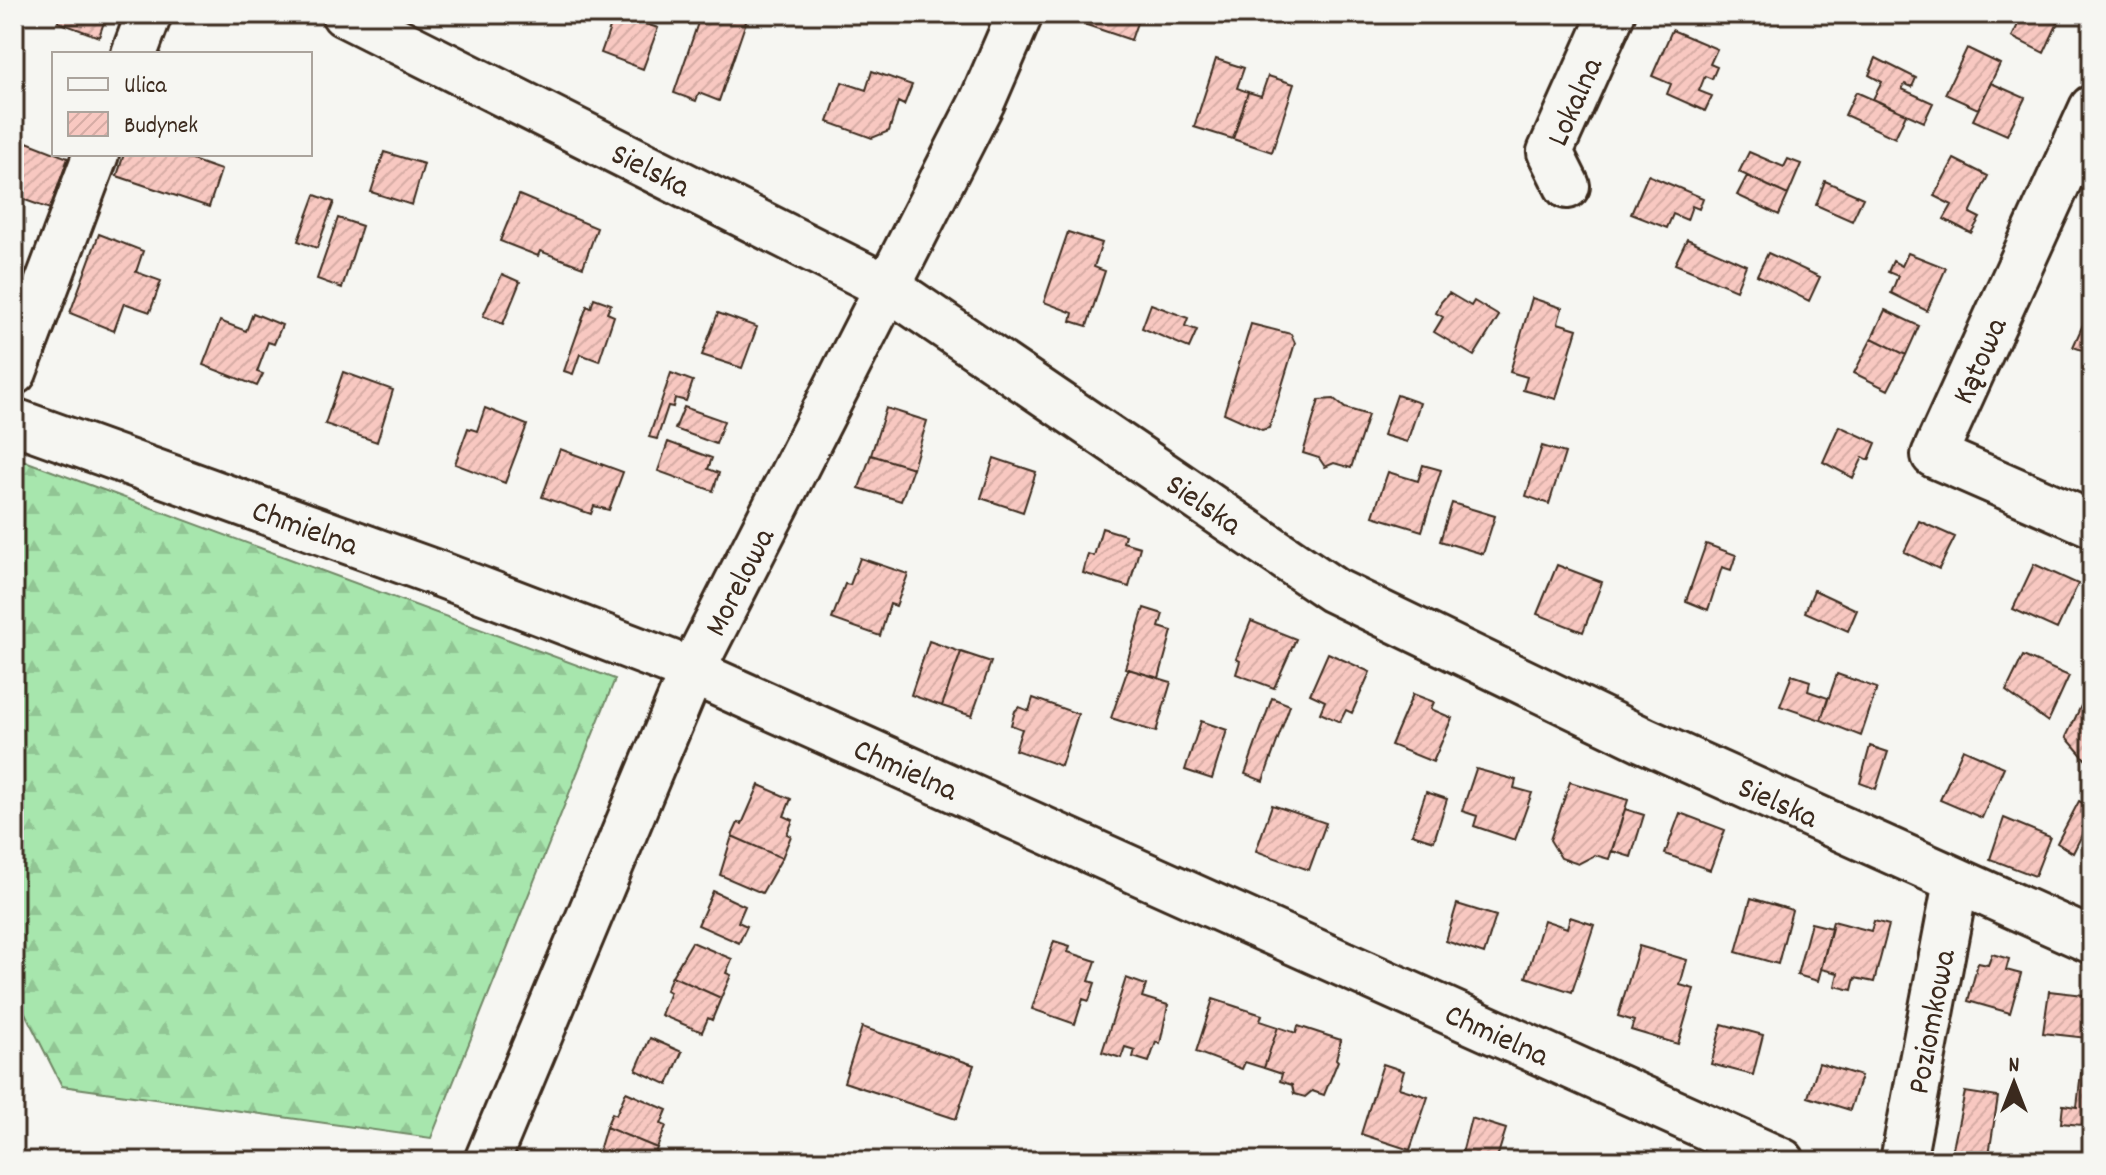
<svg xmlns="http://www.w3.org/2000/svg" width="2106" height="1175" viewBox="0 0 2106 1175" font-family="Dekko,sans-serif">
  <defs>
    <pattern id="forest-firs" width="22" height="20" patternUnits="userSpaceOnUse" patternTransform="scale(2)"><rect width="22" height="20" fill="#a7e6ad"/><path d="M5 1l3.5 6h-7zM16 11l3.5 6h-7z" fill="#91c594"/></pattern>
    <pattern id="building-hatch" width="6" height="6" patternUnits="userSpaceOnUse" patternTransform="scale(2)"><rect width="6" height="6" fill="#f8c8c1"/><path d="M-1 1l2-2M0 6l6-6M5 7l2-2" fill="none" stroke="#d6aca5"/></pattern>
  </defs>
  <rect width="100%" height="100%" fill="#f6f6f2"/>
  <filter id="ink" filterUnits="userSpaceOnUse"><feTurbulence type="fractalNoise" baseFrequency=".0125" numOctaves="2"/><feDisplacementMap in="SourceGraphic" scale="16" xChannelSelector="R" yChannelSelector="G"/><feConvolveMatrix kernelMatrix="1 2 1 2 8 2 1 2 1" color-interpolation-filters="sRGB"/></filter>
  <g filter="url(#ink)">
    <path fill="url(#forest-firs)" stroke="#718866" stroke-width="2" d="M14,457l601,222 -184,459 -369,-52 -48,-95z"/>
    <path fill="url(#building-hatch)" stroke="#3b2a1e" stroke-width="2" d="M61,14h53l-2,4 -6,-2 -7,21 -41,-15z
      M615,14l43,14 -15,41 -42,-16z
      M701,14h30l16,5 -28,82 -20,-8 -3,8 -22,-8z
      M1084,14h56l-9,26 -50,-17z
      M2023,14l38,2 -17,37 -32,-16z
      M1672,30l45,19 -7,15 7,3 -5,12 -7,-3 -6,15 13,5 -7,15 -38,-17 4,-10 -19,-8z
      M1967,48l33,16 -22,45 -33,-15z
      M1876,58l40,20 -4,9 -7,-3 -3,5 31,14 -9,19 -51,-23 9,-17 -13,-7z
      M1216,59l28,9 -7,20 11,4 -15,47 -39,-12z
      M872,71l40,14 -8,20 -6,-3 -9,29 -17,7 -44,-16 14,-40 24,8z
      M1268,76l26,8 -22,68 -39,-13 15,-47 13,4z
      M1991,83l34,15 -18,37 -34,-15z
      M1856,92l50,22 -11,24 -50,-23z
      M14,137l54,21 -18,51 -36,-13z
      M384,152l40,12 -12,41 -41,-13z
      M1749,152l35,15 4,-8 13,5 -13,31 -49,-23z
      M124,154h51l46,16 -12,37 -92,-31z
      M1954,159l34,17 -18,37 10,5 -9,15 -27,-14 8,-14 -18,-9z
      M1648,175l55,23 -4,11 -7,-3 -5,14 -14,-6 -6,14 -36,-14z
      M1747,176l41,19 -9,20 -42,-20z
      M1825,181l38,17 -11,23 -36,-16z
      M315,195l19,7 -17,46 -19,-7z
      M519,195l78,33 -14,39 -43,-16 -2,5 -38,-15z
      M338,218l24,8 -20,62 -25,-9z
      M1068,232l34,11 -8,24 11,4 -18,55 -16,-5 2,-8 -29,-11z
      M99,234l44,17 -7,21 25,9 -11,31 -26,-9 -10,28 -44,-18z
      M1687,239l59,26 -10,25 -61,-26z
      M1768,253l52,24 -11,24 -52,-26z
      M1908,253l38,15 -19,43 -36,-18 7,-17 -10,-4 5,-11 9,5z
      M502,274l18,8 -17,42 -20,-8z
      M1449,293l22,13 3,-5 25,15 -25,40 -40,-24 9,-15 -7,-4 5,-11z
      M594,298l17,6 -4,9 7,3 -15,45 -19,-7 -7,20 -9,-3 23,-65 4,2z
      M1532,298l30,10 -4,15 19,6 -21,70 -33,-9 4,-13 -17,-5z
      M1151,304l37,14 -3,8 12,4 -8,18 -47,-20z
      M1885,310l34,16 -13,29 -34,-17z
      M253,313l29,12 -8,19 -6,-2 -11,30 6,2 -6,12 -54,-21 17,-44 26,10z
      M718,313l39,14 -15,41 -40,-13z
      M2086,318l6,2v52l-8,-3 7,-16 -18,-6z
      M1251,324l40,10 4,9 -26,85 -7,2 -38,-17z
      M1872,338l34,17 -18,35 -34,-17z
      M343,372l50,18 -16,52 -52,-18z
      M671,373l22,8 -7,20 -11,-3 -2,9 -5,-1 -11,33 -8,-2z
      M1397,395l23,8 -13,39 -24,-7z
      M1334,399l11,9 23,7 -17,53 -17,-5 -9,4 -6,-9 -16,-5 16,-53z
      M684,407l40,14 -8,23 -41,-15z
      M485,408l42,17 -22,58 -50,-19 13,-36 9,3z
      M886,408l41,13 -14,47 -42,-13z
      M1839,426l37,17 -7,17 -6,-3 -10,21 -30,-16z
      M668,442l44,16 -4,11 11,4 -6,18 -55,-20z
      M1542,446l23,7 -16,51 -23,-8z
      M560,449l63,23 -14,38 -15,-4 -3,8 -49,-17z
      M871,455l42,13 -12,33 -42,-13z
      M994,458l42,14 -13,40 -42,-14z
      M1423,465l18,5 -19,61 -49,-15 15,-44 30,9z
      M1452,503l43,13 -12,38 -43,-13z
      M1919,521l36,16 -16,32 -35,-17z
      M1102,528l23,7 -2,7 17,5 -11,40 -46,-14 5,-19 6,2z
      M1706,544l30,11 -5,15 -9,-3 -14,43 -22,-9z
      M860,558l48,16 -12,32 -6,-2 -10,32 -48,-17 13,-35 5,1z
      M2034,564l44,20 -21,45 -44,-20z
      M1557,565l45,17 -19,50 -46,-18z
      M1814,590l43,20 -9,21 -43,-19z
      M1144,608l19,6 -4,13 13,4 -13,47 -34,-10z
      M1251,621l45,18 -22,49 -38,-14 4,-13 -4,-2z
      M929,641l32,11 -19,54 -31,-11z
      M961,652l30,10 -19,54 -30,-10z
      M1328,653l42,19 -18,41 -6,-3 -6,12 -20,-9 5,-12 -15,-7z
      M2023,656l46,20 -21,46 -42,-31z
      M1128,669l43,13 -15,50 -45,-14z
      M1837,674l40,14 -16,48 -40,-16z
      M1792,675l18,6 -2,10 20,7 -7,22 -41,-14z
      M1413,694l21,8 -3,7 21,9 -19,44 -42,-17z
      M1033,698l45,16 -17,52 -46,-16 7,-21 -11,-4 4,-14 4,-4 10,4z
      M1272,698l18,7 -27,76 -18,-7z
      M2081,706l11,6v55l-26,-30z
      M1201,721l26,9 -15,49 -27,-9z
      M1870,746l18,6 -12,37 -16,-6z
      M1963,749l41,18 -22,51 -42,-18z
      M1476,769l40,11 -2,8 18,5 -17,47 -41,-14 3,-10 -15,-5z
      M1570,782l58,18 -19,59 -14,-4 -17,9 -17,-6 -11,-18z
      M759,785l32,14 -7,17 9,4 -6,14 4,2 -9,22 -50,-22 6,-13 4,1z
      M1426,792l21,7 -13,42 -22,-7z
      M2079,801l13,7v7l-19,38 -16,-10z
      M1272,805l54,18 -17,47 -53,-19z
      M1625,809l19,6 -13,42 -19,-6z
      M1680,813l45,17 -15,40 -45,-16z
      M2004,818l46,19 -15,39 -45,-17z
      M732,836l50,22 -20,35 -42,-18z
      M713,891l32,15 -7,16 9,4 -8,17 -41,-18z
      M1751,898l41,12 -14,54 -42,-12z
      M1457,904l39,12 -12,38 -38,-13z
      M1570,917l24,8 -22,67 -46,-15 18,-57 23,8z
      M1833,921l38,10 3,-10 15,4 -15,57 -19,-4 -3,12 -17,-4 3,-13 -17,-4z
      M1811,923l21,5 -14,53 -21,-6z
      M1054,941l16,5 -2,6 28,9 -7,20 6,2 -6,18 -6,-2 -8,25 -43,-15z
      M692,942l40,17 -6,14 5,2 -10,23 -49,-22z
      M1639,946l48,14 -7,25 14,4 -16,55 -47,-14 3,-9 -16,-5z
      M1992,954l17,5 -3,11 15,4 -11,39 -42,-12 10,-38 10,2z
      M672,976l49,22 -9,22 -4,-2 -6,14 -41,-17 9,-23 -4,-2z
      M1126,978l20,7 -4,12 26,8 -8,39 -4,-2 -7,20 -16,-5 2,-7 -10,-3 -4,11 -19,-6z
      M2049,991l43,5 -5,42 -44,-5z
      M1213,999l49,16 -2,6 18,6 -14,41 -19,-6 -3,7 -46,-17z
      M1722,1024l41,11 -10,40 -42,-11z
      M1298,1026l43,14 -5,19 2,2 -14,34 -12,-4 -7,6 -11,-3 -2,-9 -12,-4 2,-7 -18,-6 14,-41 18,6z
      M862,1027l112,38 -18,54 -112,-37z
      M650,1038l32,14 -14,33 -32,-15z
      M1819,1063l42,13 -11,34 -42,-13z
      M1383,1064l21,7 -5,17 29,9 -18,53 -49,-16z
      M2081,1073l11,1v52l-31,-3 2,-18 14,2z
      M626,1092l41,18 -6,14 5,2 -9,22 -51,-21 6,-14 4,2z
      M1965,1092l33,5 -10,64 -37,-3z
      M1471,1118l35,11 -10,32h-36z
      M606,1127l51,21 -5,13h-56z"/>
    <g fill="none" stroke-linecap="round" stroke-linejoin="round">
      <g stroke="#3b2a1e" stroke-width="50">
        <g id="minor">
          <path id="s1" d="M344,14l545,274 444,302 311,150 448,201"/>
          <path d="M134,54l15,-40"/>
          <path d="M2092,108l-158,347 158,69"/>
          <path id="s2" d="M1567,186l-17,-34 62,-138"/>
          <path d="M14,372l82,-218"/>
          <path id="s3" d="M14,421l428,154 233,89 1107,497"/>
          <path id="s4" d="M487,1161l205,-490 290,-569 38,-88"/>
          <path id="s5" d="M1903,1161l53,-279"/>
        </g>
      </g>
      <use href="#minor" stroke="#f6f6f2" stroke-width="44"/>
    </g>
  </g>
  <g text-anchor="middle" stroke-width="6" stroke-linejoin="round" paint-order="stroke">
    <g font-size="32" fill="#3b2a1e" stroke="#f6f6f2">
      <text dy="11" stroke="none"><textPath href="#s2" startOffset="94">Lokalna</textPath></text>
      <text dy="11" stroke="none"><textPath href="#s1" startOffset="344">Sielska</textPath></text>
      <text transform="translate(1978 360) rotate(-66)" y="11">Kątowa</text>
      <text dy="11" stroke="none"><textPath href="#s1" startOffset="992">Sielska</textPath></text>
      <text dy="11" stroke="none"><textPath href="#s3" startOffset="310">Chmielna</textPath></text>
      <text dy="11" stroke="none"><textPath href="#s4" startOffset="632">Morelowa</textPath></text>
      <text dy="11" stroke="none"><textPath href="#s3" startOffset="958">Chmielna</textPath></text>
      <text dy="11" stroke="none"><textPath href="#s1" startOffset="1640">Sielska</textPath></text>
      <text dy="11" stroke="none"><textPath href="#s5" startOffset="142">Poziomkowa</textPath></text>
      <text dy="11" stroke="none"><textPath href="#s3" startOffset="1606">Chmielna</textPath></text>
    </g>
  </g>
  <rect width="2106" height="1175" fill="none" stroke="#f6f6f2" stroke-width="48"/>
  <rect x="24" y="24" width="2058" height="1127" fill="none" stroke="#3b2a1e" stroke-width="3" filter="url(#ink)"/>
  <rect x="52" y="52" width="260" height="104" fill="#f6f6f2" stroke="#aba49d" stroke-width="2"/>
  <rect x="68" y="78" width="40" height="12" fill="#f6f6f2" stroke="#aba49d" stroke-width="2"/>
  <text x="124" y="92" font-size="24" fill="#3b2a1e">Ulica</text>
  <rect x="68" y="112" width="40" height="24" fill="url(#building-hatch)" stroke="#aba49d" stroke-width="2"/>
  <text x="124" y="132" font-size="24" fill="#3b2a1e">Budynek</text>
  <g transform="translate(2014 1083)" stroke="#f6f6f2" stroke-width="6" paint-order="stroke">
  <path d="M0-6L14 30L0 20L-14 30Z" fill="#3b2a1e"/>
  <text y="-12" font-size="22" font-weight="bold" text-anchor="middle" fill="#3b2a1e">N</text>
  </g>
</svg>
